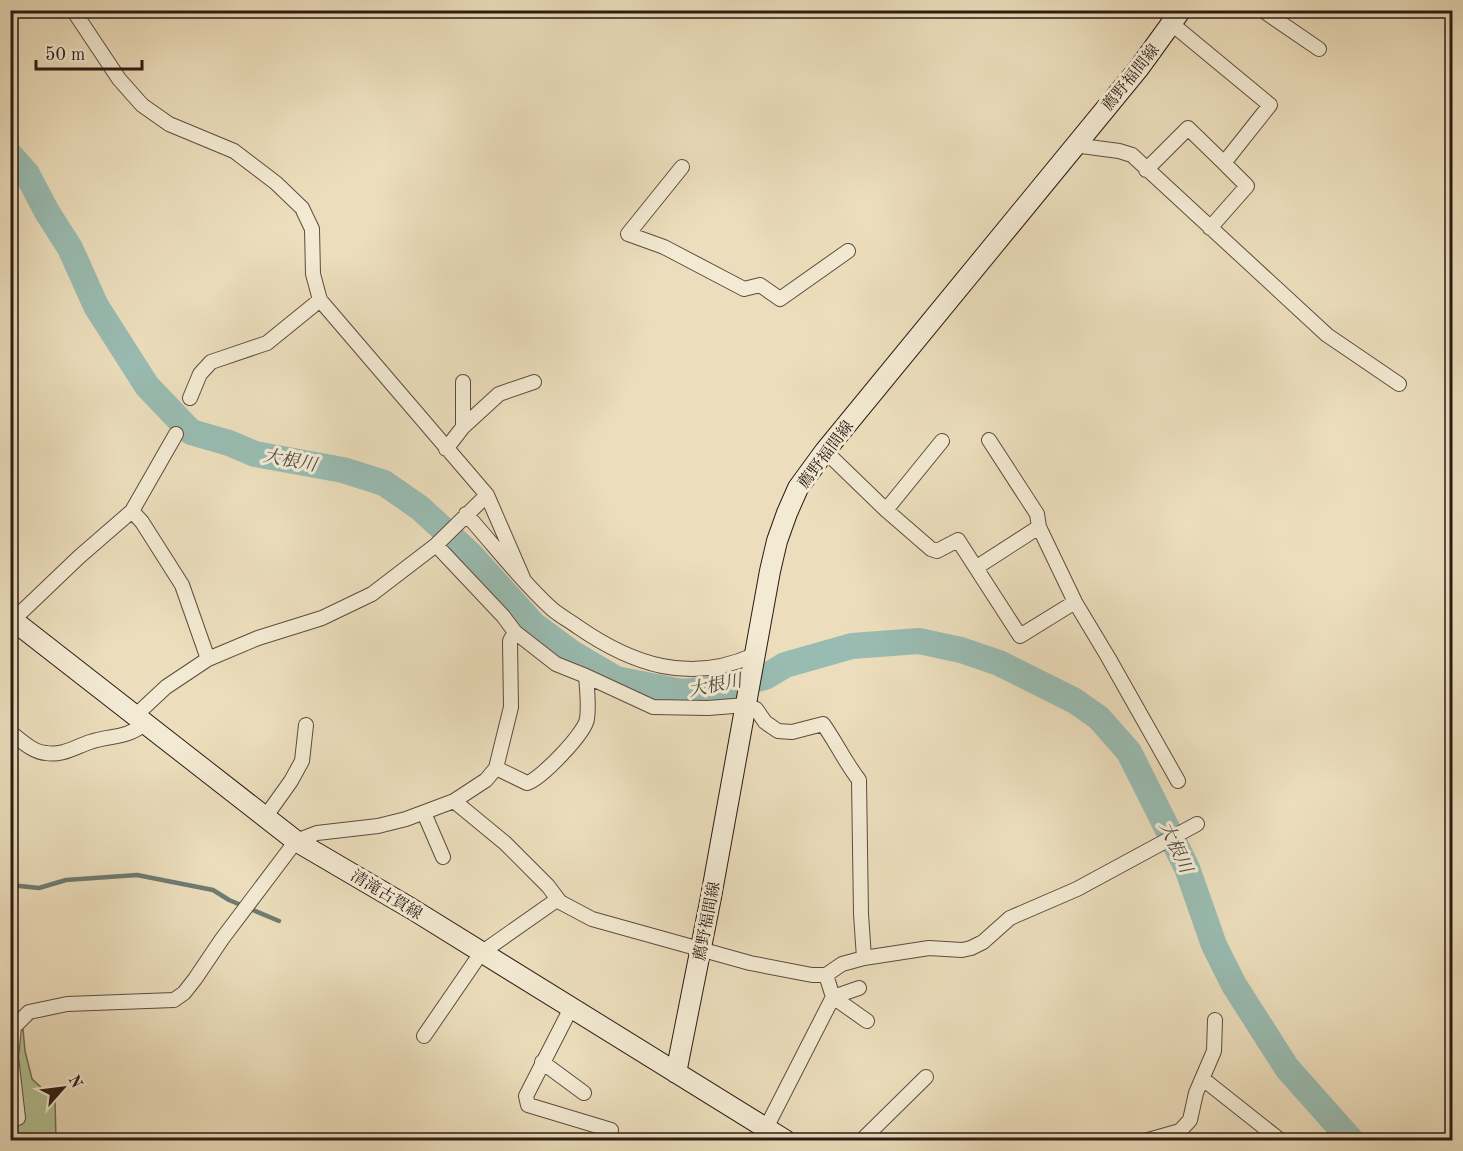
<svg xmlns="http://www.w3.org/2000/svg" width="1463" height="1151" viewBox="0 0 1463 1151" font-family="'Old Standard TT','Noto Serif JP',serif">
  <rect width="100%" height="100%" fill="#ecdebc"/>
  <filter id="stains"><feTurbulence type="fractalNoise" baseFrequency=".00333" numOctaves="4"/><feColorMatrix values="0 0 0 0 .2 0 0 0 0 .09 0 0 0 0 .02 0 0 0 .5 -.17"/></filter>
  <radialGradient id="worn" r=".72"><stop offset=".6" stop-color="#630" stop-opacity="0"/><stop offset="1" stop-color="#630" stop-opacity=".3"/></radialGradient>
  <path fill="#b3c294" stroke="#706e54" stroke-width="1.5" d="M10,1011l13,18 2,22 7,28 23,21 1,40h-45z"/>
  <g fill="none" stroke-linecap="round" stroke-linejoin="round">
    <path stroke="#6e7c73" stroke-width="4.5" d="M10,885l29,3 27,-8 71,-5 76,15 16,10 50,21"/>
    <path stroke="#99bcb2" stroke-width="26" d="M10,155l17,19 20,38 23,36 26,58 51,80 44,46 38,11 26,11 88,16 41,13 36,25 50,46 64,71 38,28 44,26 66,13 40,-4 43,-11 20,-12 67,-19 67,-5 42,9 38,13 76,38 24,17 30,34 58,116 27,77 20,40 53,83 64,72"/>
    <g stroke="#5d4c3f" stroke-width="16">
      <path id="street" d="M73,10l46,69 23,26 27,19 65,27 42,32 26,25 10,21 1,45 7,26 167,195 36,83
        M1165,10l7,14 98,81 -46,58 23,23 -37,42
        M1262,10l57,39
        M1074,145l45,6 13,4 195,180 72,49
        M682,167l-54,67 36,13 80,42 16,-4 20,14 68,-48
        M1146,170l42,-42 36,35
        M463,382v45
        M190,398l10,-24 11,-12 56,-19 53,-43
        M989,440l48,74 2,13
        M446,449l17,-22 36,-33 35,-12
        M825,451l61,59 45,39 6,2 21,-11 62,96 55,-34
        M886,510l56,-69
        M132,511l10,11 40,63 26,74
        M466,514c28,31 55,67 86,95 8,7 18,12 26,18 55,38 112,57 176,28
        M436,545l67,71 12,16 41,32 30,12 67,31 55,1 38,-3 10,4 9,13 13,9 14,1 31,-8c13,18 22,38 36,56l2,134 3,44
        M977,567l62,-40 36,75 33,55 70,124
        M13,620l66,-63 53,-46 44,-77
        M136,715l30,-28 42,-28 50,-21 64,-20 50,-24 64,-49 51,-50
        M10,732c11,8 22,20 36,21 16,3 29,-6 44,-11 24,-8 33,-2 56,-19
        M496,768l31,15c14,-4 58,-50 60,-64 2,-14 0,-30 -1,-43
        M454,801l51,42 43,43 12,16 32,17 158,44 62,12h14l16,-11 22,-6 65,-10 33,2 9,-2 12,-6 27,-24 67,-29 120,-65
        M424,813l19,44
        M266,816l25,-35 11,-20 4,-36
        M833,997l34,24
        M833,997l26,-9
        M571,1008l-45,88 2,9 83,25
        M424,1036l57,-83 77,-54
        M542,1062l42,31
        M1203,1079l77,61
        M18,1118l-7,-61 3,-30 15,-15 38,-8 107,-4 10,-7 11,-14 27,-40 74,-98 21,-8 61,-7 28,-7 48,-18 32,-21 10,-12 15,-61 -1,-66 5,-9
        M766,1128l67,-131 -7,-22
        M862,1140l64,-63
        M1148,1140l32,-9 10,-11 6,-27 18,-42 1,-31"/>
    </g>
    <g stroke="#2d1b15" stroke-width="22">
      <path id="secondary" d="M10,618l286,223 116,68 373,231
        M676,1073l35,-176 59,-326 7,-30 10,-28 11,-25 27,-37 314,-383 42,-58"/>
    </g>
    <use href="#street" stroke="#f3ead3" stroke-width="14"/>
    <use href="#secondary" stroke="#f3ead3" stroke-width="20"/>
  </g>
  <g text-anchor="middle" stroke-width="6" stroke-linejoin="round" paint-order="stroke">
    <g font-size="16" fill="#2d1b15" stroke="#f3ead3">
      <text transform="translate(1130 77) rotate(-51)" y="6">薦野福間線</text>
      <text transform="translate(825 454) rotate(-53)" y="6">薦野福間線</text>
      <text transform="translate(387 894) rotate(31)" y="6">清滝古賀線</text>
      <text transform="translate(706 921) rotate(-79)" y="6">薦野福間線</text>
    </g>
    <g font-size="18" font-style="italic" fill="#4d4b44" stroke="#f3ead3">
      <text transform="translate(290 460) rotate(11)" y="6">大根川</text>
      <text transform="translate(715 685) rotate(-11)" y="6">大根川</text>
      <text transform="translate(1176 847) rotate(65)" y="6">大根川</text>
    </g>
  </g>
  <rect width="1463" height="1151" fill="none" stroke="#ecdebc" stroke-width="36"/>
  <rect x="12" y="12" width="1439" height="1127" fill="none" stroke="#2d1b15" stroke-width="3"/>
  <rect x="18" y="18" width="1427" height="1115" fill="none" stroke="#2d1b15" stroke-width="1.5"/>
  <g transform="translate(63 1088) rotate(62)" stroke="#f3ead3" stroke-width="4.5" paint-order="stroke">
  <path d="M0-4.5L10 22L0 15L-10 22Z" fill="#2d1b15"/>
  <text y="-9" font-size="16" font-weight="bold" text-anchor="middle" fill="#2d1b15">N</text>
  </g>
  <path d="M36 60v9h106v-9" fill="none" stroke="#2d1b15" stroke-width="3"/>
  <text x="45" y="60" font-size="18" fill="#2d1b15" stroke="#f3ead3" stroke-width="4.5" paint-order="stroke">50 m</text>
  <rect width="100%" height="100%" filter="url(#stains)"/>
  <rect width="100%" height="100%" fill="url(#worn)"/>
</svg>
